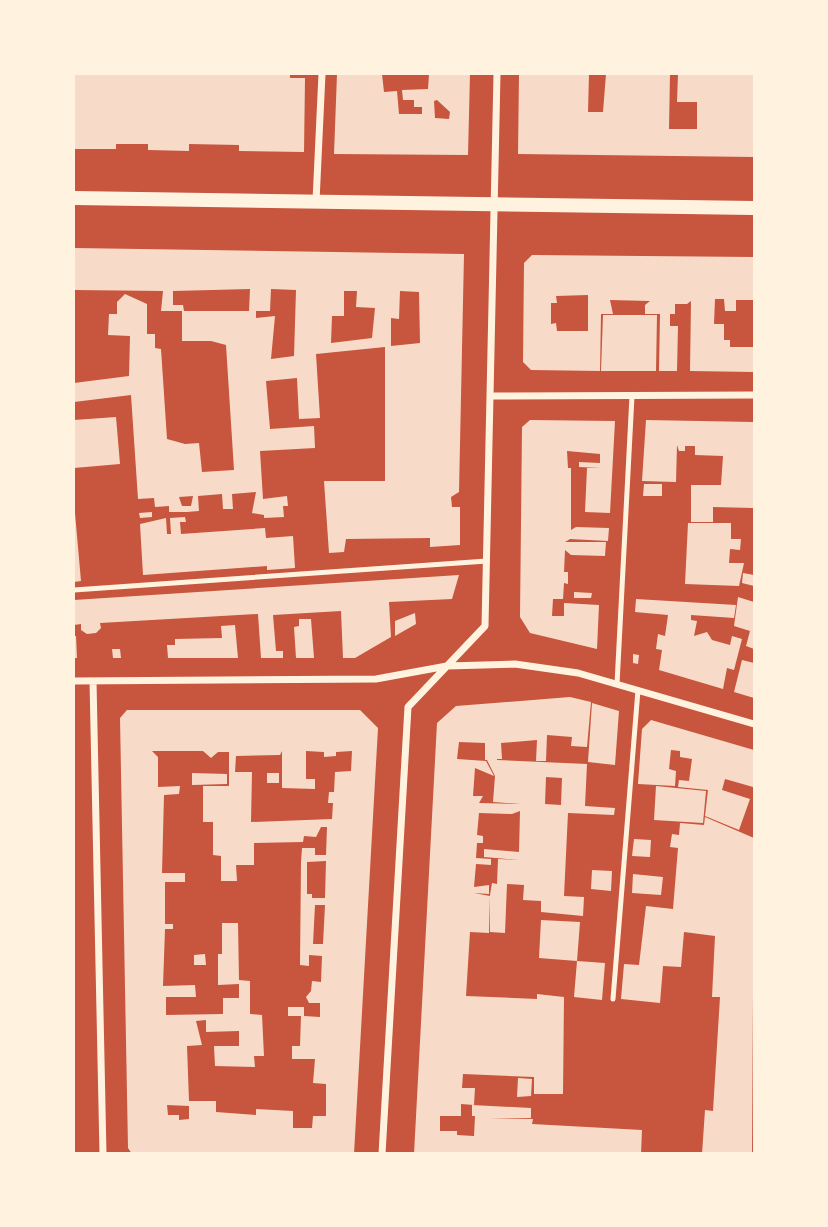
<svg xmlns="http://www.w3.org/2000/svg" width="828" height="1227" viewBox="0 0 828 1227" font-family="'Varela Round',sans-serif">
  <rect width="100%" height="100%" fill="#c8553d"/>
  <path fill="#f7dbc8" fill-rule="evenodd" d="M74,74h216v4h15l-1,74 -65,-1v-6l-50,-1v7l-41,-1v-6h-32v5h-42z
    M337,74h45l2,18 13,-1 2,23h23v-7h-8v-7h-11l-1,-10 26,-1 1,-15h41l-2,81 -134,-1zM437,100l13,12 -1,7 -14,-1 -1,-17z
    M519,74h70l-1,38h15l3,-38h64l-1,55h28v-27h-20l1,-28h76v83l-236,-3z
    M74,248l390,6 -5,238 -8,5 1,10h8v38l-30,2v-9l-84,1 -2,13 -15,1 -5,-72h61v-134l-69,7 4,64 -21,1 -2,-41 -31,3 4,48 44,-3 1,22 -55,3 3,48 24,-3 1,10h-5l1,11 -20,1v-3l-12,-2 4,-21 -24,2 1,15h-10l-1,-15 -24,2 1,15 -12,1h-18v-6l-14,1 -1,-9 -16,1 -7,-104 -57,7v-19l55,-7 1,-40 -22,-1 1,-21h8v-12l8,-8 22,10v30h8v14l6,1 6,90 18,5 14,-1 3,29 32,-2 -8,-125 -15,-4h-29v-30h67l1,-22 -77,2v14h10l1,6h-23l2,-20 -89,-1zM271,289l25,1 -2,66 -23,3 4,-43 -19,2v-7h14zM344,291h13l-1,16 19,1 -3,30 -41,5 1,-27h12zM400,291l19,1 1,51 -29,3v-28l8,1zM193,496l-2,10h-9l-3,-9z
    M532,255l222,2v43h-18v11h-11l-1,-12h-9l-1,25h10v16h6v7h24v25l-64,-1 1,-70 -4,3h-12v10h-5v12h8l-1,45h-18l1,-57h-15v-9l5,-4 -40,-1 3,14h-12l-1,57 -69,-1 -8,-8 1,-99zM588,295v36h-31l-1,-8 -5,1v-21h6l-1,-7z
    M603,315h54l-1,56h-55z
    M116,417l4,47 -46,4v-48z
    M530,420l85,1 -5,92 -25,-1 2,-44h13l-21,-1v-5l21,1v-9l-33,-3 1,17h3v62l5,-3 33,1 -1,13 -38,-2 -5,3h41l-1,14 -34,-1 -6,-5 -1,22h4v12l-4,-1 -1,16h-10l-1,17h12v-13l35,2 -2,44 -67,-16 -10,-16 2,-190z
    M646,420l108,2 -1,86 -40,-1v15h-22v-37h30l2,-29 -28,-1v-9h-10v5h-6l-2,-6 -1,37 -34,-1z
    M644,484h18v12h-19z
    M74,502l7,79 -7,1z
    M152,512v5l-12,1 -1,-5z
    M185,517l1,5h-6l1,12 84,-6 1,10 27,-2 2,32 -28,2v-4l-124,9 -3,-51 26,-6 1,16h4l-1,-16z
    M688,523h43v16h10l-1,11 -10,-1 -1,14h15l-5,23 -54,-2z
    M743,573l11,2v11l-12,-3z
    M459,575l-7,24 -63,3 2,35 -36,21h-12l-2,-47 -68,4 3,36h7v7h-22l-3,-44 -158,9 1,5 -5,5 -9,1 -6,-4v-6l-7,1v-25z
    M574,592l18,1 -1,5h-17z
    M738,597l16,5v47l-8,-3 4,-15 -16,-5z
    M636,599l100,6 -2,13 -43,-3v5l6,1 -3,15 13,-4 5,8 18,5 2,-9 10,3 -8,31 -7,-2 -4,21 -64,-19 3,-20 -6,-1 2,-15 7,2 3,-21 -33,-3z
    M415,613l1,11 -21,12v-15z
    M299,619h12l3,39h-18l-2,-31 5,-1z
    M235,625l3,33h-70l-1,-13h8v-6l47,-1 -1,-12z
    M74,636h2l1,22h-3z
    M112,649h8l1,9h-8z
    M633,654l6,1 -1,9 -5,-1z
    M742,660l12,3v35l-20,-6z
    M570,697l21,5 -4,45 -16,-1 1,-9 -25,-2 -1,26h-10l1,-21 -36,3 1,16h-5v-16v23v-6l90,4 -2,42 30,2 -1,7 -46,-2 -4,83 20,1 -1,19 -42,-4v-11l-18,-1 1,-15 -17,-1 -2,49 -15,-1v-37l2,-12 5,1 1,-25 21,1 -35,-3v-8l35,3 1,-41 -8,3 -33,-1 -2,22 6,1v7h-6l-1,15 15,1v6l-15,-1 -2,23 15,-2v9l-15,-1 16,3 -1,37 -19,-1 -4,64 71,3v-5l27,3 -1,97h-29v-17l-71,-3 -1,14h13l-1,17 -13,-1v12h-21v15h17v4l17,1 1,-20h-3v-11l59,3v10h-43l45,1 -1,5 110,6 -1,24h-227l23,-431 19,-17zM459,742l26,1v17h2l8,16 -2,26 28,2 -42,-1 4,-7h-10l2,-28 19,8 -8,-15 -29,-2zM546,777l16,1 -1,27 -16,-1z
    M592,703l27,8 -4,54 -27,-3z
    M127,710h233l18,18 -24,426h-222l-4,-6 -8,-430zM152,751h51l8,7 7,-6h11v34h-26v36h10v33l8,1v25h16l-1,-16h18v-22l49,-1 1,-6 12,1 5,-10h6l-1,28h-11v-7h-13l-1,14 -1,103 9,1v-11l13,1 -1,26 -9,-1 -1,10 -5,6 3,6h11v14l-16,-1v-9h-16v9h13l-1,30h-8v13h23l-2,24 13,1v32h-13l-1,12h-19v-17l-37,-2v6l-40,-3v-11h-27l-2,-55 15,-1 -6,-24 10,-1v12l33,-1v15h-25l1,20 40,1 -1,-11h10l-2,-41 -12,-1v-33l-11,-1 -1,-57h-16v31h-4v31l21,-1v14h-16v16l-57,1v-18h30l-1,-12 -32,1 2,-57h8v-5h-8v-42h20v-9h-23l2,-78 15,-1 1,-8 -22,1v-30zM282,751v37l33,1v-10h-9v-28l18,1v5l12,-1v-4l16,-1 -1,20 -16,1 -1,20h-5l-1,11h5l-1,16 -81,3 1,-50h-17l1,-16 44,-1zM326,861l-1,37h-13v-4h-5v-32zM315,905h10l-2,39h-10zM167,1105l22,1v13l-10,1v-5h-11z
    M651,720l103,30 -1,37 -28,-8 -3,11 28,9 -11,31 -34,-14 3,-26 -30,-3 1,-7 10,1 3,-22 -12,-2v-6l-9,-1 -2,19 7,2 -1,15 -37,-2 4,-55z
    M192,773l35,1v10l-35,1z
    M267,773h12v10h-12z
    M656,786l50,5 -3,32 -49,-3z
    M705,817l49,21 -2,316h-50l3,-44 8,1 7,-114h-8l3,-61 -31,-4 -3,35 -18,-1 -3,37 -39,-4 3,-35 15,1 7,-59 27,3 5,-61 -8,-1 2,-13 7,1 1,-12 24,2z
    M634,839l17,1 -1,17 -18,-1z
    M592,870l20,1 -1,20 -20,-2z
    M633,874l30,3 -2,18 -29,-2z
    M541,920l39,2 -3,39 -38,-3z
    M205,954l1,11h-12v-10z
    M577,961l28,2 -3,37 -28,-3z
    M518,1078l14,1 -1,17 -14,1z"/>
  <g fill="none" stroke-linecap="round" stroke-linejoin="round">
    <path stroke="#fff3e0" stroke-width="5" d="M74,590l413,-29
      M617,684l15,-288
      M613,999l25,-309"/>
    <path stroke="#fff3e0" stroke-width="7" d="M316,201l6,-127
      M491,396l263,-1
      M74,681l302,-2 71,-13 68,-2 63,9 176,51
      M93,681l10,473
      M382,1154l26,-447 77,-81 12,-552"/>
    <path stroke="#fff3e0" stroke-width="14" d="M74,198l680,10"/>
  </g>
  <rect width="828" height="1227" fill="none" stroke="#fff3e0" stroke-width="150"/>
</svg>
